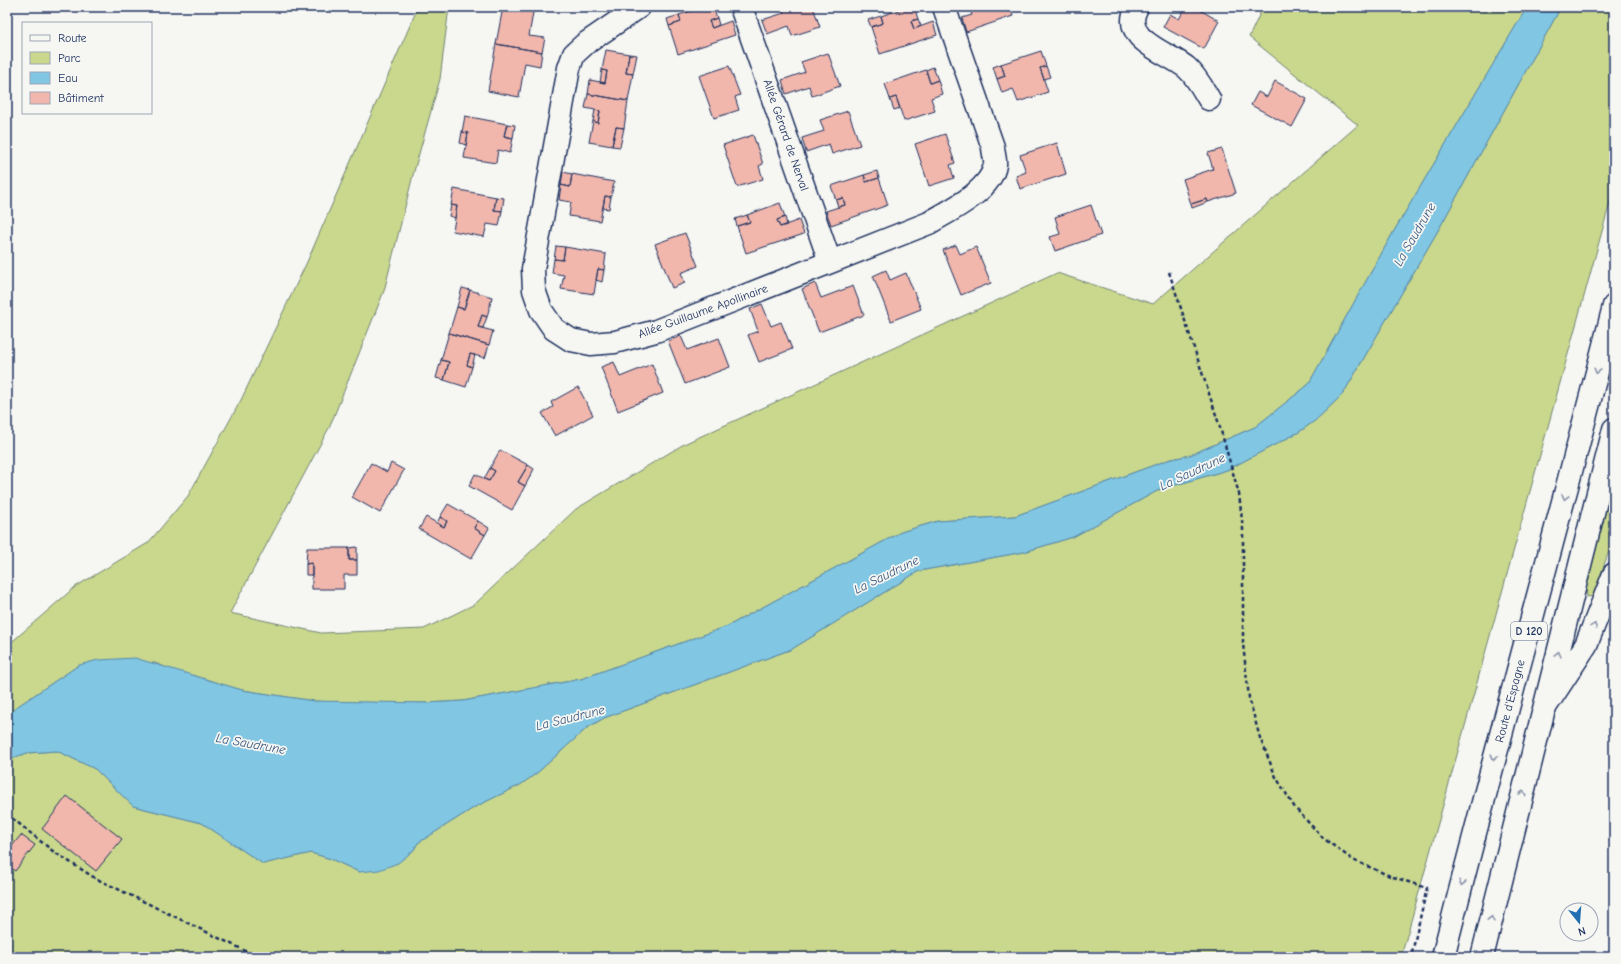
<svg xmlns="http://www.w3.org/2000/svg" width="1621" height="964" viewBox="0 0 1621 964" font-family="'Comic Neue',sans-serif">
  <rect width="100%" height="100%" fill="#f6f6f2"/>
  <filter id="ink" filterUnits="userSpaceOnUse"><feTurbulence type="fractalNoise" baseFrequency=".025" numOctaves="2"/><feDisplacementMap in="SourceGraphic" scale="8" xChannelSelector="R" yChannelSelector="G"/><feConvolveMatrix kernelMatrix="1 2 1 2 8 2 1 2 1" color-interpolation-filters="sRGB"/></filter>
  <g filter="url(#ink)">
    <path fill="#c9d88c" stroke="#728475" d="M418,7h31l-9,72 -27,96 -29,116 -54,135 -100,187 91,20 103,-4 51,-25 101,-95 108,-65 373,-171 96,31 205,-179 -109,-88 14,-30h264l-133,224 -86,154 -53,42 -65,28 -22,5 -153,56 -77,5 -37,11 -173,94 -147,53 -118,22 -36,2 -94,-1 -19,-1 -72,-11 -70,-20 -17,-7 -76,2 -61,41 -11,10v-70l68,-59 73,-44 40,-47 53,-96 66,-138z
      M1561,7h53v181l-213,769h-1394v-197l2,-2 18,-5 30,-2 38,18 38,37 69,17 61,41 48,-11 20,6 28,13 54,-21 5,-8 57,-36 45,-22 17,-12 50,-45 17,-10 188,-69 127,-78 105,-19 49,-15 86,-47 68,-20 72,-38 17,-12 27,-26 97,-167z
      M1614,477v60l-21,59 -6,1 -1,-9z"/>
    <path fill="#81c6e2" stroke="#588aad" d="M1527,7h34l-121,220 -97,167 -27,26 -17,12 -72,38 -68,20 -86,47 -49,15 -105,19 -127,78 -188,69 -17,10 -50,45 -17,12 -45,22 -57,36 -5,8 -15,12 -19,7 -20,2 -28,-13 -20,-6 -48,11 -61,-41 -69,-17 -38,-37 -38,-18 -30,2 -20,7v-44l11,-10 61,-41 19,-5 37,-2 107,32 72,11 113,2 36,-2 118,-22 147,-53 173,-94 37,-11 77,-5 153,-56 22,-5 65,-28 53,-42 86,-154z"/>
    <path fill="#f1b6ac" stroke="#1b2f5e" d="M503,7h31l-5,29 16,2 -3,14 -46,-8z
      M703,7h10l4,11 -8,3 3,7 19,-7 4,14 -57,19 -9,-28 12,-4 -2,-7z
      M782,7h31l7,20 -28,9 -3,-10 -22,8 -5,-14 22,-7z
      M907,7h7l4,12 -7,2 3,8 19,-7 4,13 -57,19 -9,-27 12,-4 -2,-7z
      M969,7h41l3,9 -47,16 -4,-14 10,-3z
      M1186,7h9l24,14 -15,28 -41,-22 7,-13 9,5z
      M679,15l2,7 -12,4 -2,-7z
      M881,16l2,7 -12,4 -3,-7z
      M717,18l2,7 -7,3 -3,-7z
      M918,19l3,7 -7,3 -3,-8z
      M496,44l46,8 -2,14 -15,-3 -6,34 -31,-6z
      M606,50l23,4 -3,19 7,1 -5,27 -40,-7 2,-14 15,3 2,-12 -5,-1z
      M1041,51l5,15 -6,2 8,24 -30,10 -5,-13 -11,4 -5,-14 8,-3 -4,-12z
      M828,53l12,33 -28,10 -3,-10 -23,8 -4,-14 23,-8 -4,-10z
      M629,54l8,1 -4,19 -7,-1z
      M1001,64l4,12 -8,3 -4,-12z
      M729,66l11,29 -5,2 4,13 -25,8 -15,-42z
      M1046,66l4,11 -6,2 -4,-11z
      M933,67l5,13 -8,3 -4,-13z
      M602,70l5,1 -2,12 -5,-1z
      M926,70l4,13 8,-3 4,14 -11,4 4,13 -31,10 -8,-24 -6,2 -5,-15z
      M1275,81l32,18 -15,28 -41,-22 7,-13 9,5z
      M588,94l40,7 -4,27 -8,-1 -4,19 -23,-4 4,-21 5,2 2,-12 -15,-3z
      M896,97l4,11 -6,2 -4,-11z
      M595,110l5,1 -2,12 -5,-2z
      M848,111l12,34 -28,9 -3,-10 -23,8 -4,-14 22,-7 -4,-11z
      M465,116l42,8 -3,12 9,2 -3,15 -12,-3 -2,13 -32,-5 4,-25 -6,-1z
      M507,124l8,1 -2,13 -9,-2z
      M616,127l8,1 -4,19 -8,-1z
      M462,132l6,1 -2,12 -6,-2z
      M945,134l10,29 -5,2 4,13 -25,8 -14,-42z
      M753,135l10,29 -4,2 4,13 -26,8 -14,-42z
      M1057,143l9,31 -46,15 -4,-13 10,-4 -6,-17z
      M1222,149l14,44 -28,9 -1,-3 -16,5 -8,-25 30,-10 -5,-16z
      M877,171l2,7 -13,4 -2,-7z
      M563,172l9,2 -2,13 -9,-2z
      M572,174l42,8 -3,15 -6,-1 -5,25 -31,-5 2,-14 -12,-2 2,-15 9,2z
      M864,175l2,7 13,-4 9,27 -57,20 -5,-14 19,-6 -2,-7 -7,2 -5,-14z
      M454,189l42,8 -2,13 8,1 -3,15 -12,-2 -3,13 -31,-6 4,-25 -6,-1z
      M605,196l6,1 -2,12 -6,-1z
      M496,197l8,1 -2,13 -8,-1z
      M843,198l2,7 -7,2 -2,-7z
      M1207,199l1,3 -16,6 -1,-4z
      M780,203l5,14 -8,3 3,7 19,-7 5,14 -58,19 -9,-27 13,-4 -3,-7z
      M451,205l6,1 -2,12 -6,-2z
      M1091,205l10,30 -46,16 -5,-14 10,-3 -5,-17z
      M747,215l3,7 -13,4 -2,-7z
      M785,217l2,8 -7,2 -3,-7z
      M685,233l13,33 -17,7 4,10 -13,5 -17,-44z
      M956,245l4,9 16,-7 15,36 -30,12 -18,-45z
      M556,246l9,1 -2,13 -9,-1z
      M565,247l41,7 -2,16 -6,-1 -4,25 -33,-5 3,-14 -12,-2 2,-14 9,1z
      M598,269l6,1 -2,12 -6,-2z
      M886,270l4,10 16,-7 15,36 -30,12 -18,-45z
      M815,283l6,15 32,-12 11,29 -45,17 -17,-43z
      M462,288l8,2 -6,19 -7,-2z
      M470,290l22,7 -5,20 -5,-2 -4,12 15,4 -4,14 -40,-12 8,-26 7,2z
      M762,304l9,22 10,-4 11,27 -33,13 -11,-27 10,-4 -8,-22z
      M482,315l5,2 -4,11 -5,-1z
      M449,333l40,12 -4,13 -15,-4 -3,11 5,2 -6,20 -22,-7 5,-18 -8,-2z
      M681,336l6,14 32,-12 11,29 -45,17 -17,-43z
      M470,354l5,1 -3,12 -5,-2z
      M441,360l8,2 -5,18 -8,-2z
      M614,362l6,15 32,-13 11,29 -45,18 -17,-44z
      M578,387l15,28 -38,21 -13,-23 11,-6 -2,-5z
      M500,450l28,15 -10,17 7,4 -13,24 -43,-24 6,-12 14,7 6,-10 -5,-3z
      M371,463l16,9 4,-9 13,7 -24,43 -28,-16z
      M528,465l6,4 -9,17 -7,-4z
      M490,468l5,3 -6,10 -5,-2z
      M448,504l30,17 -4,7 11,7 -14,24 -52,-30 7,-12 18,10 3,-6 -7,-4z
      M440,517l7,4 -3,6 -7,-4z
      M478,521l11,7 -4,7 -11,-7z
      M357,547v13h-8v-12z
      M307,548h42v12h8v15h-13v14h-32v-26l-6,1z
      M312,563v12h-6v-11z
      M67,796l55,43 -26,32 -54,-42z
      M21,835l14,10 -20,26 -8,-6v-13z"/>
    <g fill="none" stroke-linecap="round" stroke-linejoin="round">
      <g stroke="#1b2f5e" stroke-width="25">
        <path id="street" d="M639,7l-54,37 -11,10 -5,14 -36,201 1,21 7,20 13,19 17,11 20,4 24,-2 41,-11 273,-108c20,-12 62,-32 66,-58 1,-5 -2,-12 -2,-18l-49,-140
          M741,7l89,255
          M1137,7c-18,33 31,45 50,61 9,8 16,21 22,31
          M1546,706l40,-61 28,-71"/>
      </g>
      <g stroke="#1b2f5e" stroke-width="25">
        <path id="primary" d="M1443,957c55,-218 116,-434 171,-651
          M1482,957l132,-528"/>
      </g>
      <path stroke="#1b2f5e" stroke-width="2.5" stroke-dasharray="4 3" stroke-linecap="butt" d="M1169,272l50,152 20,70 4,35v115l6,54 11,40 16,39 19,31 28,30 30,22 37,16 37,12 -16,69
        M7,814l47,38 41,26 163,79"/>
      <use href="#street" stroke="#f6f6f2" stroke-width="22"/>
      <use href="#primary" stroke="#f6f6f2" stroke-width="22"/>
    </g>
    <defs><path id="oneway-chevron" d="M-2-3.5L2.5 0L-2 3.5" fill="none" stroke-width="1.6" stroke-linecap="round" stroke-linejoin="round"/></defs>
    <g stroke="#8892a8">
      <use href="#oneway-chevron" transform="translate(1597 371) rotate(104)"/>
      <use href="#oneway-chevron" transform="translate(1565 497) rotate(104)"/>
      <use href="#oneway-chevron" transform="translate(1594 626) rotate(-69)"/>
      <use href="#oneway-chevron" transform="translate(1558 654) rotate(-76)"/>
      <use href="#oneway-chevron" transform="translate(1494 757) rotate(105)"/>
      <use href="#oneway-chevron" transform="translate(1523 793) rotate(-76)"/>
      <use href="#oneway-chevron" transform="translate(1462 883) rotate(104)"/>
      <use href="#oneway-chevron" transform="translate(1491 919) rotate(-76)"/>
    </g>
  </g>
  <g text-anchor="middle" stroke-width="3.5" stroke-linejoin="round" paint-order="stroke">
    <rect fill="#f6f6f2" stroke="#5d6b8a" stroke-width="1" x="1511" y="622" width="36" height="18" rx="3"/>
    <g font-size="11" font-weight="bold" fill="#1b2f5e">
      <text x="1529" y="635">D 120</text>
    </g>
    <g font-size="12" fill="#1b2f5e" stroke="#f6f6f2">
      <text transform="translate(786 135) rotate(71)" y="4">Allée Gérard de Nerval</text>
      <text transform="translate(703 311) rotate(-20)" y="4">Allée Guillaume Apollinaire</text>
      <text transform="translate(1510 701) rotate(-75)" y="4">Route d'Espagne</text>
    </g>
    <g font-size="13" font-style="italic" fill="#34557f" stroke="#f6f6f2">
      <text transform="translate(1414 234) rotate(-60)" y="5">La Saudrune</text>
      <text transform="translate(1192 471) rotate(-25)" y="5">La Saudrune</text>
      <text transform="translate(886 574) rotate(-26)" y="5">La Saudrune</text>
      <text transform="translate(570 717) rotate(-14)" y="5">La Saudrune</text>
      <text transform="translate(251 743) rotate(10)" y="5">La Saudrune</text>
    </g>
  </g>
  <rect width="1621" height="964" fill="none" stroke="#f6f6f2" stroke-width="24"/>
  <rect x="12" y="12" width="1597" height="940" fill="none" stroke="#1b2f5e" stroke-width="1.5" filter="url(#ink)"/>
  <rect x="22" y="22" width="130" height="92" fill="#f6f6f2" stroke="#9ea6b7"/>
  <rect x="30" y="35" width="20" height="6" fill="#f6f6f2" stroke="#9ea6b7"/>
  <text x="58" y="42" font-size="12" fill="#1b2f5e">Route</text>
  <rect x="30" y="52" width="20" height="12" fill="#c9d88c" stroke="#9ea6b7"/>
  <text x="58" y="62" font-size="12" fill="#1b2f5e">Parc</text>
  <rect x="30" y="72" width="20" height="12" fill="#81c6e2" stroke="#9ea6b7"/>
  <text x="58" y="82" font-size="12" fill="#1b2f5e">Eau</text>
  <rect x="30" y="92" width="20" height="12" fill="#f1b6ac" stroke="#9ea6b7"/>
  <text x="58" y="102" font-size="12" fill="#1b2f5e">Bâtiment</text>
  <g transform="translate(1579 922) rotate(163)"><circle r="19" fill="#f6f6f2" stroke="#9ea6b7"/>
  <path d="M0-3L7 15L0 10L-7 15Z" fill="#1f6fb2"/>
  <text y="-6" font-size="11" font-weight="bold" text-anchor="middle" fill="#1b2f5e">N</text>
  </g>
</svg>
